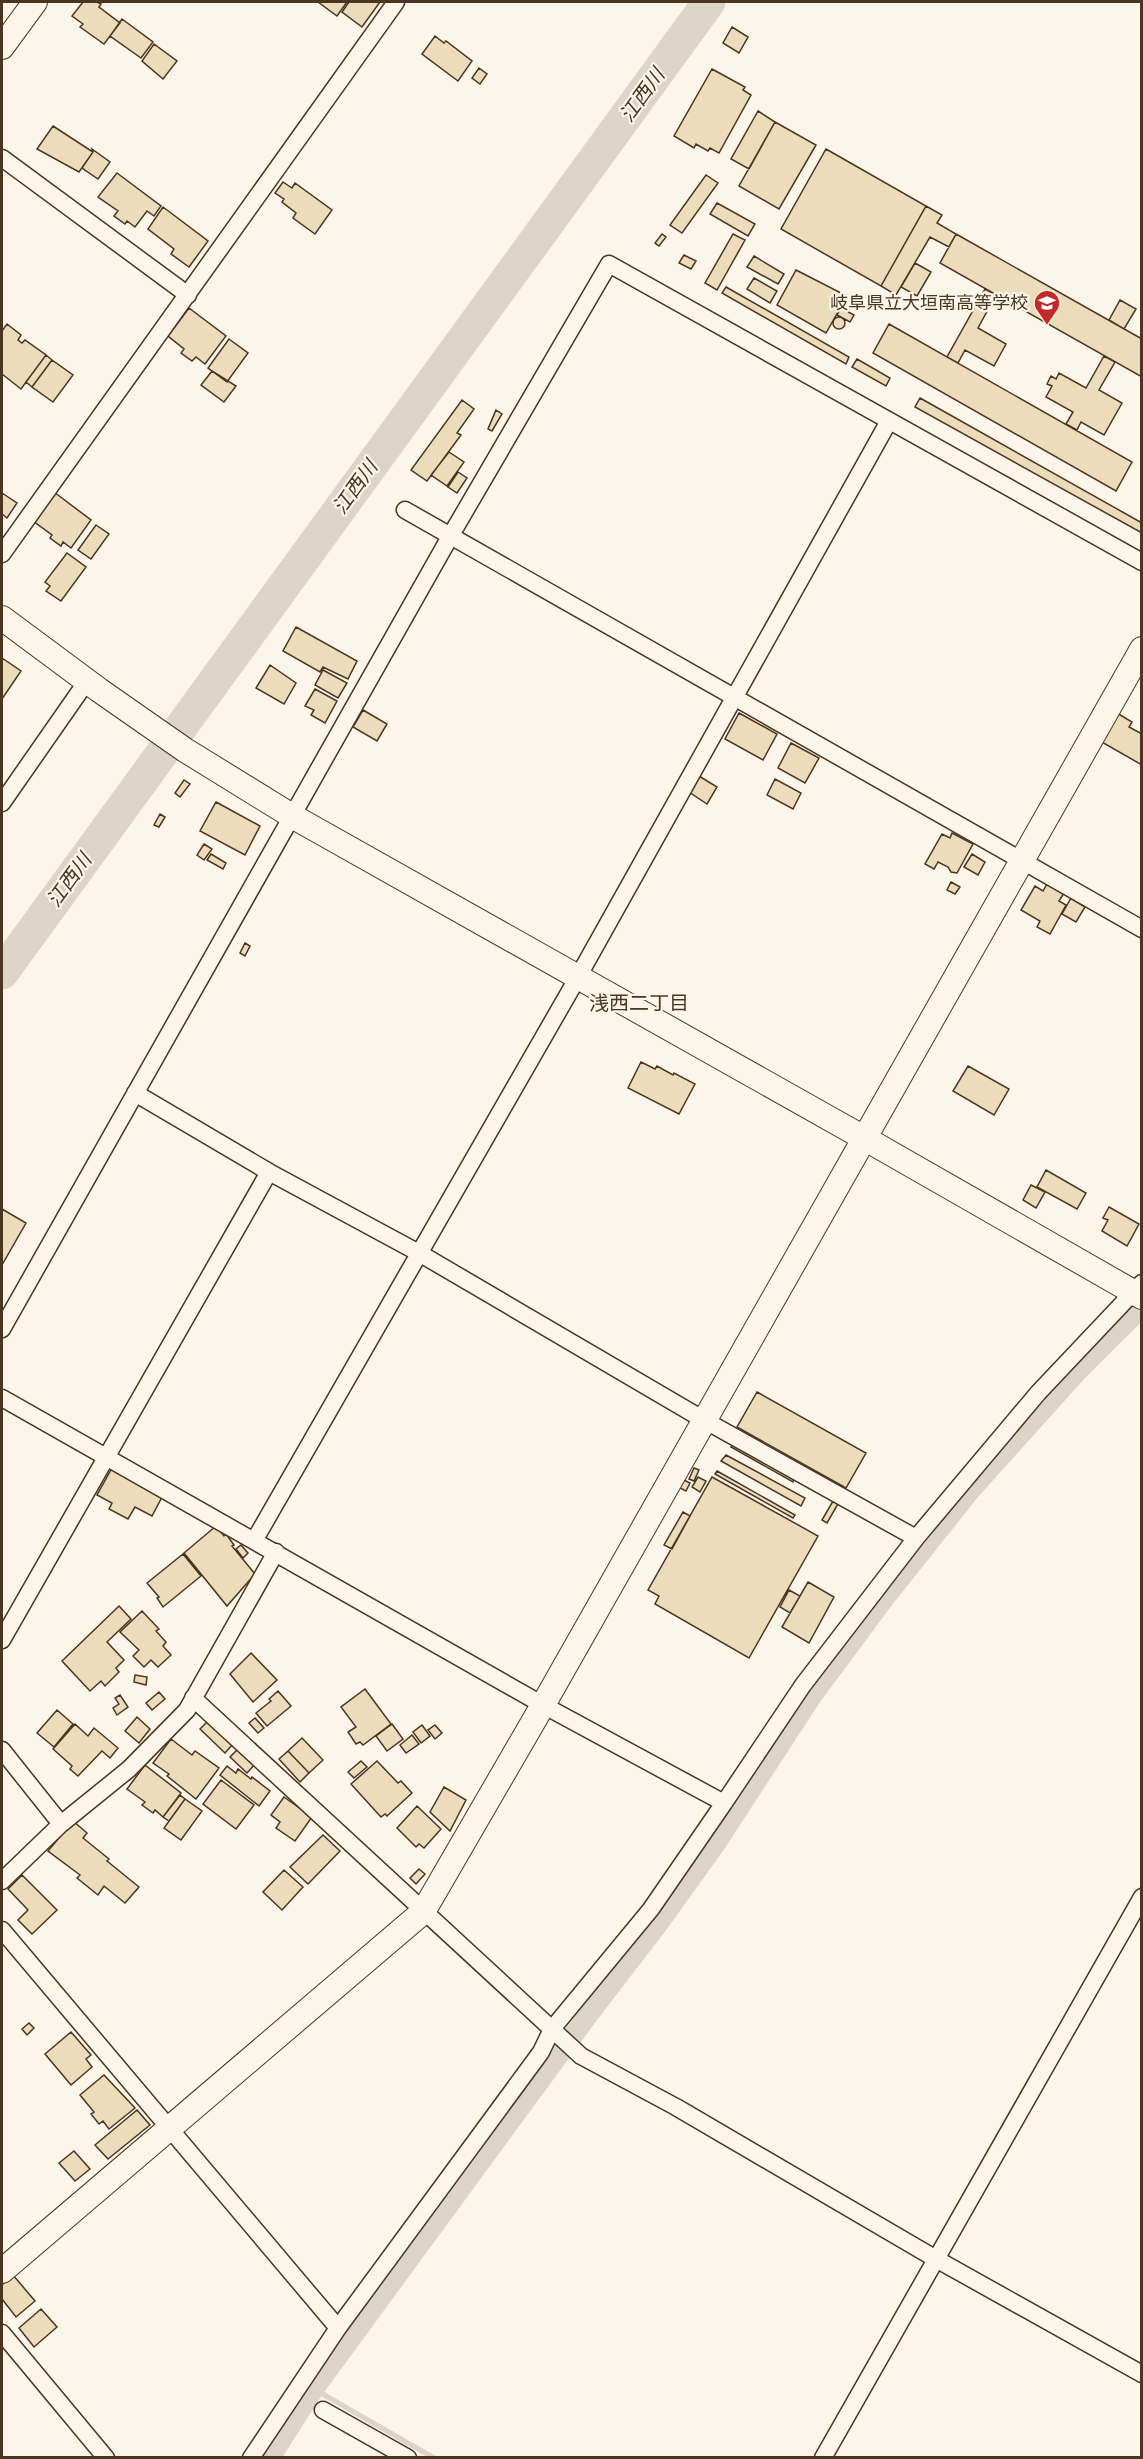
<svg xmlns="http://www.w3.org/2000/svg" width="1143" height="2459" viewBox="0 0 1143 2459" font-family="Raleway,'Noto Sans JP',sans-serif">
  <rect width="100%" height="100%" fill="#fbf6e9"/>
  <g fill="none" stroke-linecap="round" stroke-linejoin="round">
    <path stroke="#dcd4c6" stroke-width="5" d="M314,2389l120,69"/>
    <path stroke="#dcd4c6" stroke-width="20" d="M270,2458l44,-69 272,-371 73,-95 56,-78 97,-149 72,-97 86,-108 107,-119 59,-59"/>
    <path stroke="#dcd4c6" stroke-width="33" d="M2,973l707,-971"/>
  </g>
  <path fill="#ecdcbc" stroke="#4a3520" stroke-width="1.5" d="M83,2h14l4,2 -2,3 21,16 -16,21 -24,-17 3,-3 -11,-8z
    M318,2h29l-10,14z
    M349,2h31l-18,25 -20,-15z
    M122,19l31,23 -12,16 -31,-22z
    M732,27l16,10 -9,16 -16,-10z
    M435,36l9,7 2,-2 26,20 -14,20 -36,-27z
    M154,44l23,17 -14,18 -21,-18z
    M479,68l8,6 -7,10 -8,-6z
    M712,69l33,18 -2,3 8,5 -32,58 -9,-5 -2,3 -12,-7 -2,4 -20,-12z
    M758,111l17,11 -26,47 -18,-10z
    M775,122l41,23 -37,64 -40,-23z
    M53,126l40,26 -14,20 -42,-23z
    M92,149l18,13 -12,17 -16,-11 11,-16z
    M826,149l100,57 -45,80 -100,-57z
    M117,173l44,33 -7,10 -7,-5 -12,16 -8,-6 -2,3 -11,-8 4,-5 -20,-14z
    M706,175l12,8 -36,50 -12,-8z
    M283,182l9,6 3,-5 37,27 -17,24 -22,-16 3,-5 -14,-11 2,-3 -9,-6z
    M717,203l38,21 -7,12 -38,-22z
    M926,206l16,9 -5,8 19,11 -7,13 -19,-10 -34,58 -15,-9z
    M163,207l45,34 -19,26 -18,-13 3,-5 -26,-20z
    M662,234l4,3 -7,9 -4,-3z
    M733,234l12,6 -28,50 -12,-7z
    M956,234l186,105v38l-202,-114z
    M684,255l12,6 -5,8 -12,-6z
    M754,256l30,18 -6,10 -31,-17z
    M915,263l16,9 -14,24 -16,-9z
    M796,270l51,26 -21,37 -49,-28z
    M754,278l23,13 -7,12 -23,-14z
    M726,287l123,70 -3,7 -124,-71z
    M985,289l11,6 -18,33 28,16 -12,22 -29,-16 -7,13 -11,-6z
    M1120,300l16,9 -12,20 -15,-9z
    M189,308l37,28 -21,28 -9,-7 -4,4 -11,-8 3,-4 -16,-13z
    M841,308l13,7 -4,7 -13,-7z
    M833 323a6 6 0 1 1 12 0a6 6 0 1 1-12 0Z
    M7,324l14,11 -3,5 4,3 3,-3 21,15 -25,34 -19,-15v-43z
    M889,324l243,138 -16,29 -243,-138z
    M229,339l19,14 -21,29 -19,-14z
    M46,355l6,5 -20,27 -6,-5z
    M1104,356l11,6 -16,28 23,13 -18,32 -23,-13 -4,8 -11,-6 7,-12 -27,-15 6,-11 -5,-2 4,-8 5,3 3,-6 27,15z
    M857,359l33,19 -4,8 -34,-19z
    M52,360l21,15 -20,27 -21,-15z
    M212,371l24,15 -12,16 -23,-17z
    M920,398l222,125v10l-227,-126z
    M462,400l12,9 -17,24 4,2 -34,46 -16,-11z
    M496,410l6,4 -10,17 -4,-2z
    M449,452l15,10 -17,24 -16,-11z
    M458,472l9,6 -10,15 -9,-6z
    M54,492l37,28 -20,28 -8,-6 -2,4 -11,-8 2,-3 -19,-14z
    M2,493l15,10 -10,15 -5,-4z
    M96,525l13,9 -18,25 -13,-9z
    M67,553l19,14 -25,34 -15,-10 4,-5 -5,-4z
    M296,627l61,34 -9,18 -25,-12 -3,5 -37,-21z
    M2,658l19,13 -19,28z
    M270,665l26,18 -12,21 -28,-16z
    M323,670l24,13 -9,15 -23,-13z
    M315,689l22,12 -12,22 -14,-8 3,-5 -9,-4z
    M363,710l24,14 -10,17 -24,-14z
    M739,713l38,21 -14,26 -38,-21z
    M1117,713l15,9 -3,5 13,7v31l-42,-24z
    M791,743l28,15 -14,25 -27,-15z
    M699,776l18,11 -10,17 -18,-12z
    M775,779l26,14 -8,16 -26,-14z
    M184,780l6,4 -10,13 -5,-4z
    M216,802l44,24 -15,29 -45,-24z
    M160,814l5,3 -6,10 -5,-2z
    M952,833l21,11 -16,29 -6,-1 -3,-5 -10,-5 -4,7 -9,-5 17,-30 8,4z
    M204,844l8,5 -8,11 -7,-5z
    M211,854l15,9 -3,6 -16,-9z
    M972,854l13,8 -7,13 -14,-8z
    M951,882l9,5 -5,7 -8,-4z
    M1047,884l17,9 -5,8 7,4 -16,29 -13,-7 3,-6 -19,-11 14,-24 8,5z
    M1071,898l14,9 -9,15 -14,-8z
    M245,943l5,3 -5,10 -5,-3z
    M641,1062l14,7 2,-3 16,9 1,-2 21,11 -16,30 -51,-26z
    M968,1066l41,23 -15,26 -41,-24z
    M1046,1170l40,23 -9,16 -40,-22z
    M1031,1185l14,7 -9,16 -13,-8z
    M1109,1207l30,17 -12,22 -25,-15 6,-11 -5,-2z
    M2,1209l24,14 -24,42z
    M757,1392l109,61 -20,35 -109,-61z
    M733,1444l61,35 -1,3 -62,-35z
    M726,1455l79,43 -4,8 -80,-45z
    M112,1468l50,29 -10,19 -17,-9 -7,12 -19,-10 3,-6 -15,-8z
    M694,1468l5,2 -5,11 -5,-2z
    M717,1471l78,44 -2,3 -78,-44z
    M698,1477l8,4 -6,11 -8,-5z
    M712,1477l106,59 -69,122 -94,-54 4,-8 -11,-6z
    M684,1480l6,3 -4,8 -6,-3z
    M833,1501l5,3 -11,19 -5,-3z
    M683,1512l7,4 -18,33 -8,-4z
    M216,1526l8,10 2,-2 8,11 -2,1 23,28 -28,32 -43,-53z
    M241,1545l7,8 -5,5 -7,-9z
    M183,1554l18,22 -38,31 -6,-9 2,-1 -12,-14z
    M808,1582l26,15 -25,46 -27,-16z
    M789,1590l11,6 -10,17 -10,-6z
    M119,1606l12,13 -24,23 17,18 -8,8 3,4 -14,14 -4,-5 -11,10 -28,-30z
    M142,1611l17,18 -3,2 10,11 -3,4 8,9 -13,12 -7,-7 -7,7 -11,-11 6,-6 -19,-18z
    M251,1653l26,27 -24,22 -23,-28z
    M135,1675l12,2 -1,8 -12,-3z
    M365,1689l26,35 -28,21 -3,-3 -4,2 -8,-12 8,-5 -15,-20z
    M278,1691l13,15 -24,20 -11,-13 15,-12 -2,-2z
    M159,1692l6,7 -13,11 -6,-7z
    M120,1695l8,12 -11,8 -4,-7 6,-4 -4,-6z
    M57,1710l16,14 -19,23 -17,-14z
    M137,1717l13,12 -11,14 -14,-12z
    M255,1718l9,10 -6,5 -9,-10z
    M209,1720l24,24 -8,9 -25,-24z
    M75,1724l13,12 6,-8 24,20 -8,10 -8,-7 -24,25 -8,-7 2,-3 -19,-17z
    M392,1724l11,15 -16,12 -11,-15z
    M422,1725l8,11 -9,7 -8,-11z
    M435,1725l7,8 -7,6 -7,-9z
    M412,1735l7,9 -13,9 -6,-8z
    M302,1738l21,22 -14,13 -21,-22z
    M171,1739l21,16 3,-4 24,17 -23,31 -29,-23 2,-2 -16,-11z
    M239,1748l17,15 -9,10 -17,-16z
    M288,1751l21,22 -9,9 -21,-23z
    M361,1761l6,6 -13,11 -6,-6z
    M377,1761l21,22 3,-2 11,12 -25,23 -2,-2 -4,3 -30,-33z
    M145,1765l36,28 -18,24 -8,-7 -2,3 -11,-8 3,-3 -18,-13z
    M227,1766l9,7 2,-4 13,10 1,-2 18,14 -11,15 -39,-31z
    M221,1780l33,25 -18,24 -33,-25z
    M444,1787l22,13 -16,31 -20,-19z
    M180,1795l5,4 -16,22 -6,-4z
    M284,1797l28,20 -17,24 -19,-13 4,-6 -9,-7z
    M185,1799l17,12 -21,29 -17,-12z
    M417,1806l24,23 -17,19 -5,-4 -3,3 -19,-19z
    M73,1821l14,12 -4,5 26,21 -2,2 32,26 -14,16 -21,-17 -6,9 -21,-17 3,-3 -32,-24z
    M323,1835l17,16 -32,33 -18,-17z
    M419,1869l6,5 -9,10 -6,-6z
    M284,1870l19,17 -21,23 -19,-18z
    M22,1875l35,35 -25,24 -14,-14 10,-10 -20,-21z
    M29,2023l5,5 -7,7 -5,-6z
    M71,2032l20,23 -5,4 6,8 -21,18 -26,-31z
    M104,2075l31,33 -26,21 -6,-8 -4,3 -8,-10 3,-2 -14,-17z
    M137,2110l13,15 -42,34 -13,-14z
    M74,2151l16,18 -15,12 -16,-18z
    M13,2275l22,26 -19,16 -14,-18v-14z
    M41,2309l16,18 -23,20 -15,-19z"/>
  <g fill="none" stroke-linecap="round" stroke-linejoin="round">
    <g stroke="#4a3520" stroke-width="19">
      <path id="street" d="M2,158l186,137
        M405,510l737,419
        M2,554l394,-552
        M2,803l85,-122
        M135,1093l134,79 150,81 285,167 212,118 -113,147 -79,118
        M2,1329l449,-794 158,-271 533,298
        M2,1398l541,307 181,98 -73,106 -99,120 -11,23 -203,276 -87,130
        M916,1538l122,-145 104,-110
        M254,1541l324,-564 311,-556
        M2,1640l267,-468
        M193,1698l388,358 95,51 260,152 206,115
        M2,1750l59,74
        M2,1881l59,-57 68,-55 58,-59 89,-158
        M2,1930l336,398
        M2,2333l104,125
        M323,2410l85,48
        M823,2458l319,-561"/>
    </g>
    <g stroke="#4a3520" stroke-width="26">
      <path id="secondary" d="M2,47l33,-45
        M2,618l97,72 86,60 107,66 572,322 278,159
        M2,2271l421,-359 120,-207 599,-1056"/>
    </g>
    <use href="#street" stroke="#fbf6e9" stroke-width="16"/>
    <use href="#secondary" stroke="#fbf6e9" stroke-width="24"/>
  </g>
  <defs>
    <g id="school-pin" transform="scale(1.35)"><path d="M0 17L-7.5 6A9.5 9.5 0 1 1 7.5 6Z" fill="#c62828" stroke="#fbf6e9"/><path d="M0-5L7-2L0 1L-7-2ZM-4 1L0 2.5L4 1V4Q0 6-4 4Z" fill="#fff"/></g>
  </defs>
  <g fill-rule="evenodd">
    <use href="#school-pin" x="1047" y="303"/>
  </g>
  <g text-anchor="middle" stroke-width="4.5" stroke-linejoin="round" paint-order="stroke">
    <g font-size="18" fill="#4a3520" stroke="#fbf6e9" text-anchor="end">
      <text x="1028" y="309">岐阜県立大垣南高等学校</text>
    </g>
    <g font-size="20" font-style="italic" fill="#4a3520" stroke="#fbf6e9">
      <text transform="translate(642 95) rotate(-54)" y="7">江西川</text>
      <text transform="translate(355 487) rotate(-54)" y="7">江西川</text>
      <text transform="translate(69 880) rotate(-54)" y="7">江西川</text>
    </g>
    <g font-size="20" fill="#4a3520" stroke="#fbf6e9">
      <text x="639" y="1010">浅西二丁目</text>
    </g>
  </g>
  <rect width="1143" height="2459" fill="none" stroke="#4a3520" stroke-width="6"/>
</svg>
